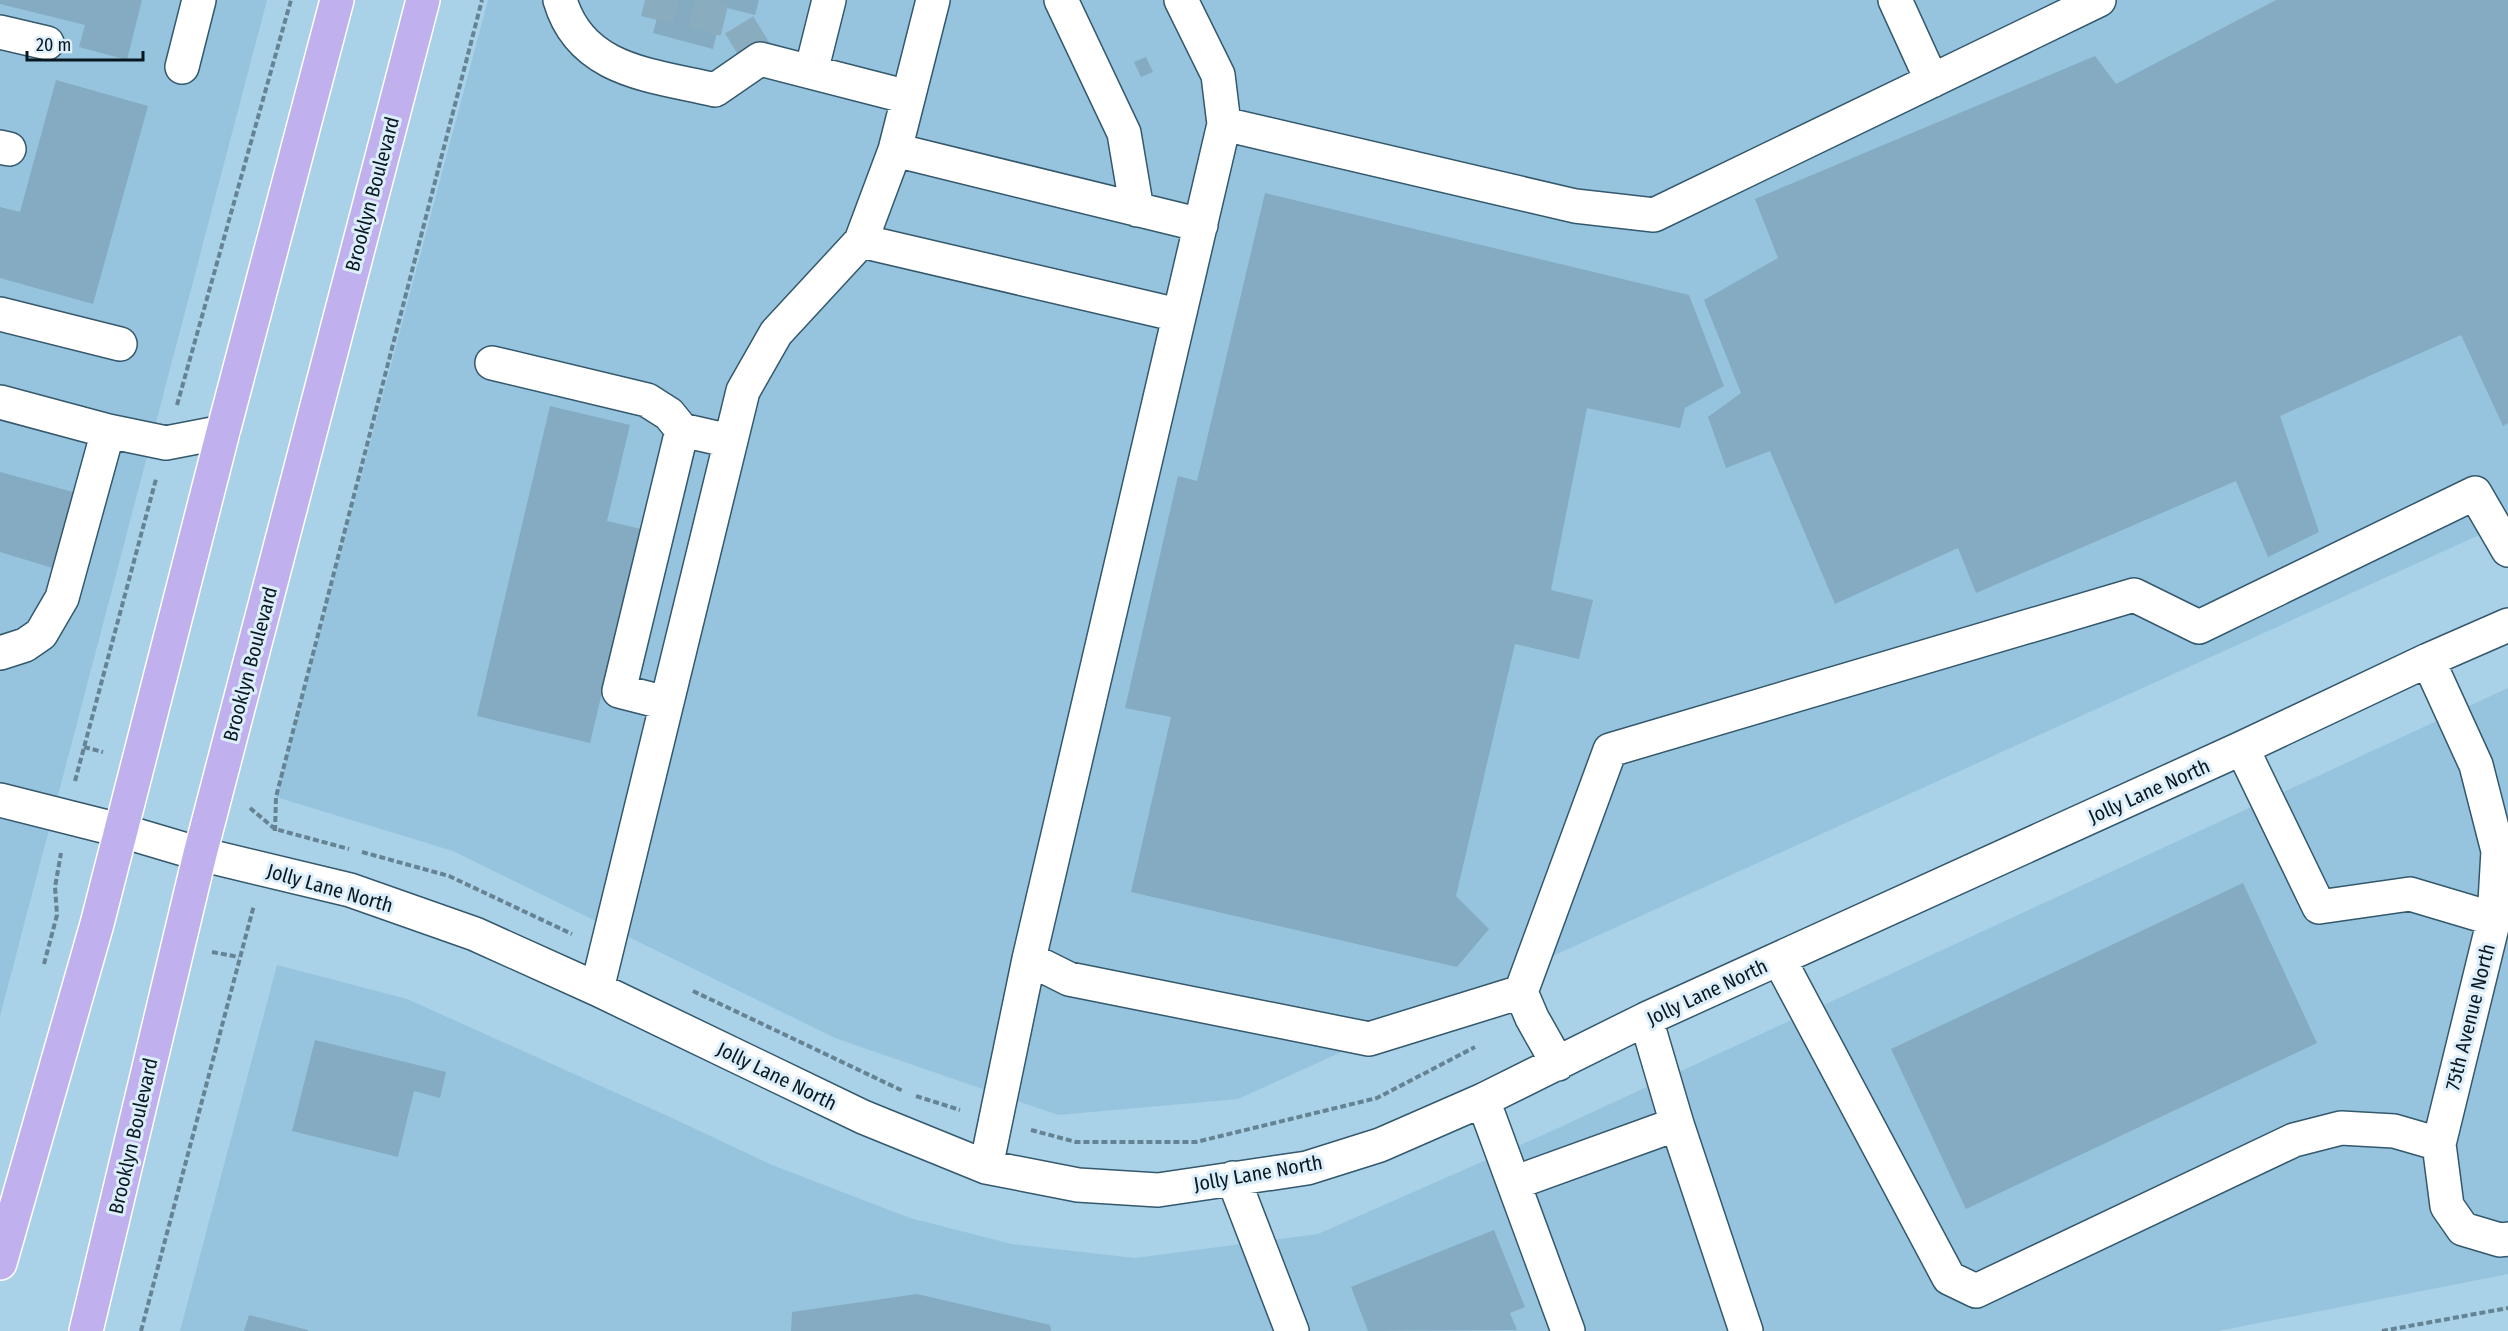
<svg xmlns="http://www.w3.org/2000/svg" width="2508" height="1331" viewBox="0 0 2508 1331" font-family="'Fira Sans Condensed',sans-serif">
  <rect width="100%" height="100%" fill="#a9d1e7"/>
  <path fill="#96c4de" d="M0,0h267l-267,1016z
    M488,0h2020v522l-1270,577 -180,16 -223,-77 -382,-187 -177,-54z
    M2508,688v586l-290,57h-2038l97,-366 130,34 265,119 100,47 138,53 102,26 123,14 183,-24 225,-99z"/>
  <path fill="#84abc1" d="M0,0h142l-15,60 -48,-13 6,-22 -85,-21z
    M662,0h97l-4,15 -32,-8 -10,42 -60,-16z
    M2276,0h232v423l-5,3 -42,-91 -181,81 39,116 -51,25 -32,-76 -260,112 -18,-45 -123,56 -65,-153 -44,17 -18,-51 33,-24 -37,-93 74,-42 -23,-59 340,-143 21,28z
    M1146,57l7,15 -12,5 -7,-15z
    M56,80l92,26 -55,198 -93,-26v-71l20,5z
    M1265,193l424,102 35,91 -39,22 -5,20 -93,-20 -36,182 42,10 -14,59 -64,-15 -59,252 33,33 -32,38 -326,-75 40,-175 -46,-9 53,-232 19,5z
    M550,406l80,19 -23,96 34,8 -51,214 -113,-27z
    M0,472l84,23 -28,74 -56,-17z
    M2243,883l74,160 -351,166 -75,-160z
    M315,1040l131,32 -6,26 -26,-7 -16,66 -106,-26z
    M1494,1230l31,77 -15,6 7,17 -149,1 -17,-44z
    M917,1294l133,31 1,6h-260l1,-19z
    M249,1315l59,15v1h-64z"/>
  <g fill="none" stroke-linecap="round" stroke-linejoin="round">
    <path stroke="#89acbf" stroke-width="33" stroke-dasharray="33 16" stroke-linecap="butt" d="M645,0l93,23 22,36"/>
    <g stroke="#34586c" stroke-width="36">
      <path id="minor" d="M560,0c21,72 92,75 155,90l45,-31 148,38
        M1061,0l63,133 13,77
        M1895,0l37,81
        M0,32l47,11
        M182,67l17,-67
        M811,72l18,-72
        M1224,124l351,82 79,9 445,-215
        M0,147l9,2
        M895,150l306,75
        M861,241l317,74
        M0,314l120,30
        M492,363l155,37 22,14 13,16
        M0,402l108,29
        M0,653l25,-8 16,-11 21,-36 46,-167 58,12 57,-11
        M2428,660l48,105 22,86 -4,68 -55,225 8,62 16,23 37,11 8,-1
        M666,703l-47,-12 63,-261 48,11
        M2242,748l77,159 91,-13 84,25
        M0,800l119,30 81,24 150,36 125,44 122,55 266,128 123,50 92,18 80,5 149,-22 73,-23 103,-45 163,-81 596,-271 186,-88 80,-35
        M1029,959l40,20 300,60 152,-47 89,-242 524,-155 65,32 276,-134 33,57
        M1779,959l170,319 27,13 318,-151 47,-12 53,3 45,13
        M597,989l146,-598 33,-58 85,-92 34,-91 38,-150
        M1521,992l11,26 26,46
        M1646,1019l31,105
        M1483,1100l85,231
        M986,1167l43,-208 195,-835 -6,-49 -37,-75
        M1233,1178l59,153
        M1514,1183l163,-59 69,207"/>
    </g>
    <g stroke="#fff" stroke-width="36">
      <path id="major" d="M0,1263l97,-339 126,-492 114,-432
        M86,1331l114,-477 223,-854"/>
    </g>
    <path stroke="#658393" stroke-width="4" stroke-dasharray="6 3" stroke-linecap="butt" d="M177,405l114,-405
      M84,747l19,5
      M75,781l81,-302
      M250,808l25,21 74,20
      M275,831l1,-34 206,-797
      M362,852l87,24 123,58
      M212,952l27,5
      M44,964l13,-49 -2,-28 6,-34
      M693,991l210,100
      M916,1096l44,14
      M1031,1130l45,12h120l181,-44 98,-51
      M141,1331l113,-426
      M2382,1331l126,-23"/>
    <use href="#minor" stroke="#fff" stroke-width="33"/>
    <use href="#major" stroke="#c0b1ee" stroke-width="33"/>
  </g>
  <g text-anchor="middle" stroke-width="6" stroke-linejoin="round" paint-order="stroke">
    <g font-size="20" fill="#091820" stroke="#dbeefa">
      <text transform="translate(372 194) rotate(-75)" y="7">Brooklyn Boulevard</text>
      <text transform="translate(250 664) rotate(-75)" y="7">Brooklyn Boulevard</text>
      <text transform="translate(2149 791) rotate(-24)" y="7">Jolly Lane North</text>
      <text transform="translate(330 888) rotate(16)" y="7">Jolly Lane North</text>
      <text transform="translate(1707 992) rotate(-25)" y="7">Jolly Lane North</text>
      <text transform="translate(2470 1017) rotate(-76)" y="7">75th Avenue North</text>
      <text transform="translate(777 1076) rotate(26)" y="7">Jolly Lane North</text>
      <text transform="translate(133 1136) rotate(-77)" y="7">Brooklyn Boulevard</text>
      <text transform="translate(1258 1173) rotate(-10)" y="7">Jolly Lane North</text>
    </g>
  </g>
  <path d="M27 51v9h116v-9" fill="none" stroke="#091820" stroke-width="3"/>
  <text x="36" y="51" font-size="18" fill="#091820" stroke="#dbeefa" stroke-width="4.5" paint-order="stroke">20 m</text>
</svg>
